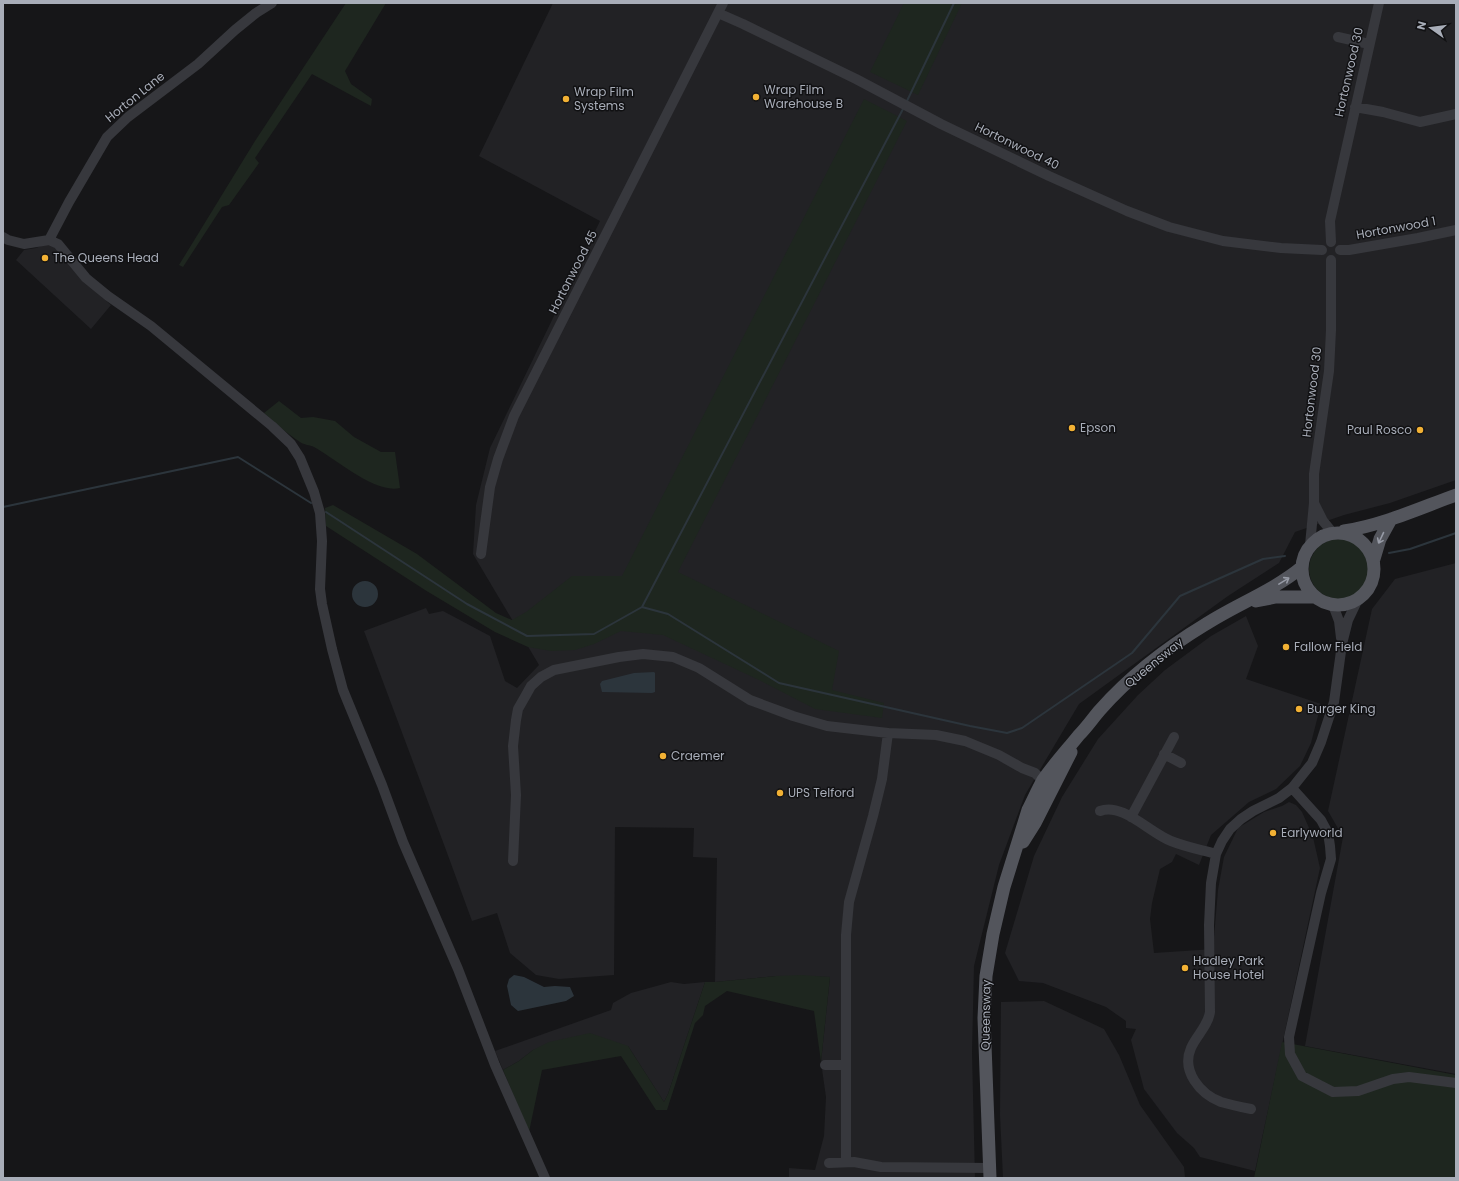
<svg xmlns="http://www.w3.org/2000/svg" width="1459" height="1181" viewBox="0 0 1459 1181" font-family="Poppins,sans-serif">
  <rect width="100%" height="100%" fill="#161618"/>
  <path fill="#222225" d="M553,3h903v477l-66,23 -46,12 -49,17 -16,31 -51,33 -149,108 -54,91 -26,70 -25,101 -2,87 3,125h-186v-10l26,2 9,-34 2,-39 -5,-35 9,-85 -54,-1 -61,6 2,-124 -24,-1 1,-29 -79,-1 -1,148 -55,4 -23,-4 -26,-22 -13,-40 -25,8 -26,-71 -82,-219 62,-23 3,6 14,-3 47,25 15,45 12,7 22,-23 -66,-111 3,-49 14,-57 110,-227 -121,-65z
    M50,242l46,50 15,13 -20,24 -75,-69 8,-10 12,-2z
    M1456,563v511l-151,-28 38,-209 -15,-26 44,-202 23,-30z
    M1246,616l12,30 -12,33 75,25 -10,39 -11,23 -24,23 -27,13 -38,33 -12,30 -23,-11 -4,8 -12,7 -8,34 -2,16 4,34 60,-4v-12l4,-47 6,-33 14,-29 26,-16 18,-6 7,-4 7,3 6,7 11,25 7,31 -65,303 -55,-14 -6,-9 -17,-15 -33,-44 -13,-49 5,-11 -10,-1v-7l-20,-14 -63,-24 -24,-2 -14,-28 29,-97 28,-59 36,-58 40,-44 27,-25 46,-34z
    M671,982l13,2 21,-2 -37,112 -4,8 -36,-56 -95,4 -14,11 -16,9 -8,-19 116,-41 2,-7 18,-10z
    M1044,1001l60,28 15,26 21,50 44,62 1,11h-182l-3,-63 1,-113z"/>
  <path fill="#1e261f" d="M346,3h40l-41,68 6,13 21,15 -1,7 -59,-32 -57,84 4,5 -30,42 -7,2 -39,60 -4,-2 76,-124z
    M904,3h58l-44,92 -48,-23z
    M864,99l43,22 -229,451 161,79 -7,39 52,13 -2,15 -67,-9 -56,-29 -96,-45 -42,-4 -27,13 -19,6 -24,1 -23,-4 -33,-15 -70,-42 -99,-64 -1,-18 8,-3 84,49 79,59 16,7 14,-8 46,-36h50z
    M279,401l22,17 12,-1 22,4 19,16 27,15h14l5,36c-25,6 -64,-29 -86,-41 -4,-2 -10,-2 -14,-5 -13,-8 -25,-20 -36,-29z
    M1309 569a30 30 0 1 1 60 0a30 30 0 1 1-60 0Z
    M801,975l29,2 -9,85 -7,-51 -87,-20 -22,15 -2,9 -8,8 -28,87h-11l-35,-54 -79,14 -13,62 -26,-62 16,-9 14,-11 16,-8 41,-9 38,13 36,56 4,-8 37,-112h10l61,-6z
    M1282,1042l174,33v103h-202z"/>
  <path fill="#2c353c" d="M352 594a13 13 0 1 1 26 0a13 13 0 1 1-26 0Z
    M654,672l1,1v19l-3,1 -50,-1 -2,-8 2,-3 32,-8z
    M514,975l10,2 20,10 11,-1 15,1 4,9 -8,5 -48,10 -7,-6 -4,-19 2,-7z"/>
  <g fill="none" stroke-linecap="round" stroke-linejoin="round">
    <path stroke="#2c353c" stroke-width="2" d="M906,103l48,-100
      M3,507l235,-50 73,46
      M326,512l141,92 60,32 67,-2 48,-27 261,-498
      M1389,553l21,-4 46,-16
      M642,607l26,7 111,69 191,43 37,7 15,-5 110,-75 48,-57 83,-37 22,-3"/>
    <path stroke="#37383d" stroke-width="10" d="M718,13l25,11 113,55 85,45 108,52 78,35 42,16 54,14 58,7 41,2
      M1338,37l31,7
      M1355,107l28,5 37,10 36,-8
      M3,237l5,3 16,4 25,-4 9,4 28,34 22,18 43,30 121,100 19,18 9,14 14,34 6,21 2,28 -2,48 2,15 10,45 11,41 39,95 21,57 55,127 37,96 50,113
      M49,240l20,-38 38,-65 21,-20 70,-53 37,-34 21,-17 16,-10
      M1331,242l-1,-21 49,-218
      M1340,250h9l69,-12 38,-8
      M1314,503l9,18 9,11
      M1310,545l4,-42v-29l15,-103 2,-41v-70
      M481,554l9,-67 8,-28 16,-43 209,-413
      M1333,605l6,16 2,17
      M1164,754l17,9
      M1292,788l29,32 7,13 2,13 1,13 -10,34 -32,144 1,17 12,22 31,16 25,-1 35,-12 16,-2 47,6
      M1100,811c22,-9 50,22 71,30 15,6 31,9 45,13
      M1131,817l43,-80
      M513,861l3,-66 -3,-49 3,-26 2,-11 8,-14 5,-9 10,-9 13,-7 65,-13 24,-3 30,3 26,11 51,32 43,16 34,10 61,7 48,2 29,6 34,14 23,13 13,5 8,8
      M825,1065h21
      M1251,1109c-10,-2 -20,-4 -30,-7 -21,-8 -40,-31 -30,-54 5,-12 17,-22 19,-36l-1,-87 2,-42 5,-29 6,-13 8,-12 11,-10 12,-8 26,-13 13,-10 20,-25 9,-21 13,-40 8,-58 6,-24 10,-21
      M846,1162v-227l3,-33 24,-86 9,-37 6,-46
      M829,1163l25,-1 27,5 109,1"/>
    <path stroke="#53555c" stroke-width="13" d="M1344,531c39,-6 76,-23 112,-36
      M1302 569a36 36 0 1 1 72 0a36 36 0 1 1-72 0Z
      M1374,559l6,-20 11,-20
      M1256,601l20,-4h39
      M1023,842l12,-19 36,-71
      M990,1178l-6,-160 2,-42 7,-42 11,-47 24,-77c5,-10 10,-21 15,-30 11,-16 24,-30 36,-45 8,-8 14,-17 21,-25 30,-34 68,-63 106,-86 31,-20 67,-33 96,-57"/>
  </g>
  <defs><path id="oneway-shaft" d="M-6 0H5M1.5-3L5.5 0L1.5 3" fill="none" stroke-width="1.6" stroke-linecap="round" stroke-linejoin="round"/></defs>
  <g stroke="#979ba6">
    <use href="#oneway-shaft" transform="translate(1381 538) rotate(115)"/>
    <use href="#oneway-shaft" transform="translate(1284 581) rotate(-31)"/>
  </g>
  <g fill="#f2b134" stroke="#111113" stroke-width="1.5">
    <circle cx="756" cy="97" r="4"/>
    <circle cx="566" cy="99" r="4"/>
    <circle cx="45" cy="258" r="4"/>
    <circle cx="1072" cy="428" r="4"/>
    <circle cx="1420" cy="430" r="4"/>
    <circle cx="1286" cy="647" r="4"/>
    <circle cx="1299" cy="709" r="4"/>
    <circle cx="663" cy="756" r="4"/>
    <circle cx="780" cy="793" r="4"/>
    <circle cx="1273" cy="833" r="4"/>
    <circle cx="1185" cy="968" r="4"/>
  </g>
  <g text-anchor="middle" stroke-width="3" stroke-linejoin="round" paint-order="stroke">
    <g font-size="12" fill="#a8adb8" stroke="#111113">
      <text transform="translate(1349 72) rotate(-77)" y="4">Hortonwood 30</text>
      <text transform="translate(135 97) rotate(-39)" y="4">Horton Lane</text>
      <text transform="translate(1017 146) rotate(26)" y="4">Hortonwood 40</text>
      <text transform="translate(1396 228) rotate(-10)" y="4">Hortonwood 1</text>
      <text transform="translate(573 272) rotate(-63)" y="4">Hortonwood 45</text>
      <text transform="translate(1312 392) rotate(-83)" y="4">Hortonwood 30</text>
      <text transform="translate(1154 663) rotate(-39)" y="4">Queensway</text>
      <text transform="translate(986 1015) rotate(-89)" y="4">Queensway</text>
    </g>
    <g font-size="12" fill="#a8adb8" stroke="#111113" text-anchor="start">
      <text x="764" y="94">Wrap Film<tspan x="764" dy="14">Warehouse B</tspan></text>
      <text x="574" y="96">Wrap Film<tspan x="574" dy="14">Systems</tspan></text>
      <text x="53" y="262">The Queens Head</text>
      <text x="1080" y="432">Epson</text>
      <text x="1412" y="434" text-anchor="end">Paul Rosco</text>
      <text x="1294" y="651">Fallow Field</text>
      <text x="1307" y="713">Burger King</text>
      <text x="671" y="760">Craemer</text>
      <text x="788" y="797">UPS Telford</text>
      <text x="1281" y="837">Earlyworld</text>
      <text x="1193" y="965">Hadley Park<tspan x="1193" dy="14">House Hotel</tspan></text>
    </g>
  </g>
  <rect width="1459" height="1181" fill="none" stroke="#a8adb8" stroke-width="8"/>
  <g transform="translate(1431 28) rotate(284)" stroke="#111113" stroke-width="3" paint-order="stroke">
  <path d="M0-3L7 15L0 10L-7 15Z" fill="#a8adb8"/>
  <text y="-6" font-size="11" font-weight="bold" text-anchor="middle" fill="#a8adb8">N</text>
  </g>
</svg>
